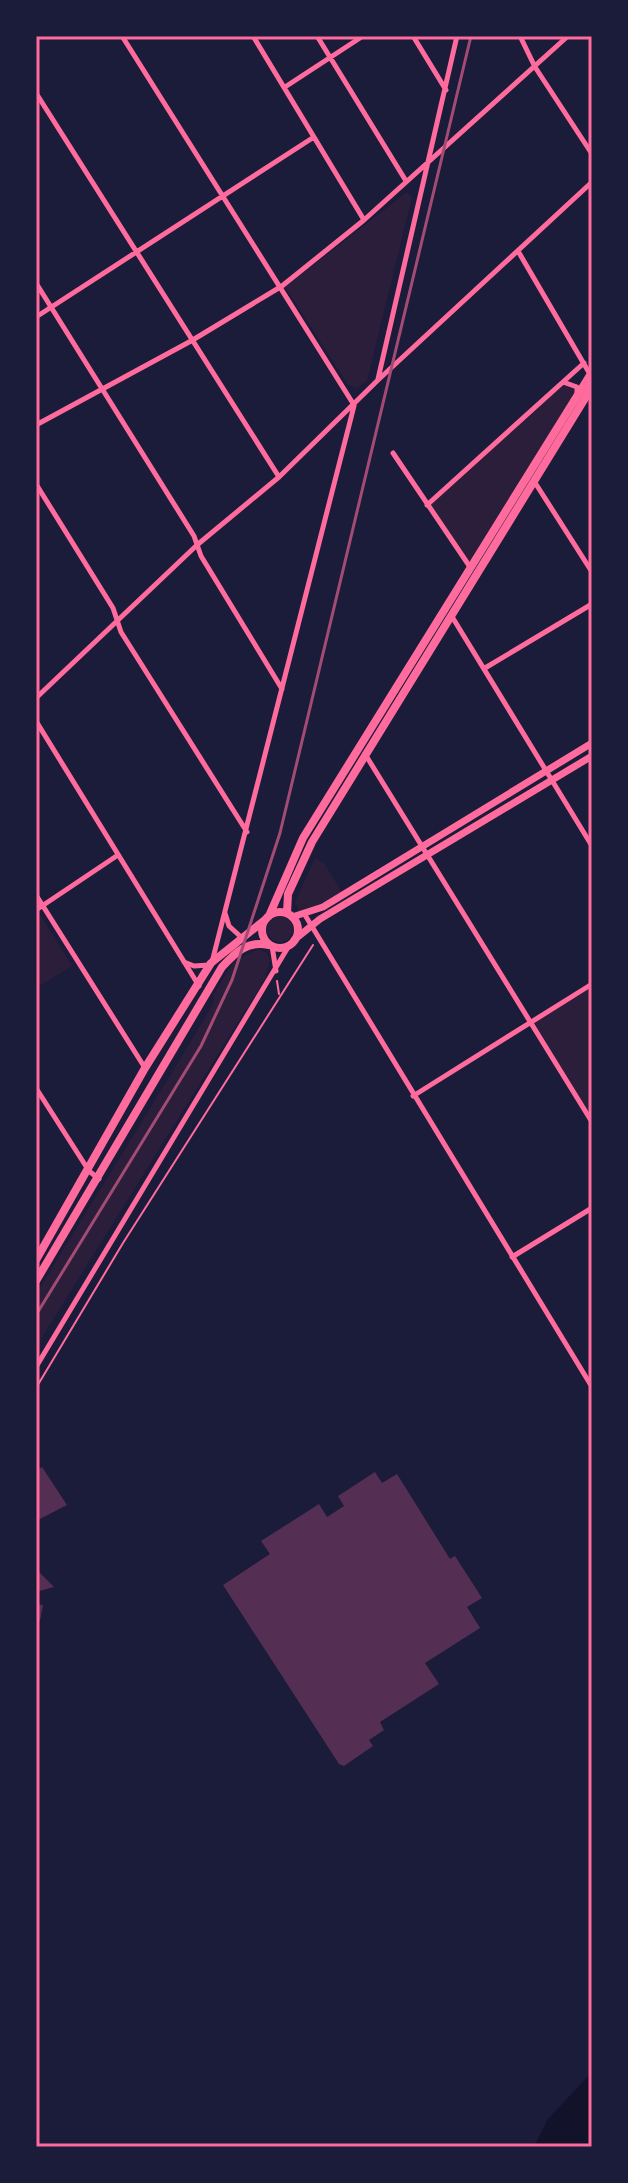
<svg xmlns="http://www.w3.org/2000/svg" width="628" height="2183" viewBox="0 0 628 2183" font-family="'IBM Plex Sans',sans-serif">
  <rect width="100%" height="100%" fill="#1b1b3a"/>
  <path fill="#2a1e3b" d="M407,192l5,5 -45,184 -10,7 -9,-3 -63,-98z
    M562,382l15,5v8l-107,172 -43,-62z
    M315,858l9,5 18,29 -23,14 -19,6 -5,-10z
    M41,916l31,50 -36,22v-69z
    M267 929a13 13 0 1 1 26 0a13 13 0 1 1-26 0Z
    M258,949l9,4 3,7 -5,19 -229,368v-53l146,-238 31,-52 1,-10 14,-24 7,-9z
    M592,984v138l-61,-100z"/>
  <path fill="#12122b" d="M592,2072v75h-58l14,-28z"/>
  <path fill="#542f53" d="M42,1467l25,38 -31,16v-50z
    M375,1472l7,11 15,-9 53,85 5,-3 27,42 -15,9 13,21 -55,35 14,21 -59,38 4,8 -15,10 4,6 -29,20 -5,-2 -116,-179 47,-31 -9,-13 58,-37 8,13 17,-11 -6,-10z
    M36,1569l18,18 -18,5z
    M36,1604l7,1 -3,16 -4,-1z"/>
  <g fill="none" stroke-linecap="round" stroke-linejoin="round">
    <path stroke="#ff6b9d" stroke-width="2" d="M277,981l2,13
      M36,1388l87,-145 190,-298"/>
    <path stroke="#ff6b9d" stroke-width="5" d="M122,36l232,369
      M253,36l111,184
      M317,36l89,145
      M413,36l33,54
      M520,36l15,31 57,87
      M285,87l78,-51
      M36,93l243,384
      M518,251l73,125
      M36,283l158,253 7,20 81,133
      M36,317l278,-180
      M378,379l79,-343
      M563,382l14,5v8
      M36,425l155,-84 91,-55 82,-66 204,-184
      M393,453l77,114
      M534,481l58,91
      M36,484l77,124 8,24 126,200
      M427,505l157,-142
      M451,615l141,231
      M485,668l107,-64
      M36,698l161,-153 82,-68 99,-97 214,-198
      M36,721l163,265
      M365,754l227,368
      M36,895l109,173
      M36,910l82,-55
      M225,913l4,13 12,11
      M305,915l287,472
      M272,946l4,25
      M184,962l10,4 15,-1
      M212,962l142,-556
      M36,1088l53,83 10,8
      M413,1096l179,-112
      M512,1257l80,-49
      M36,1367l254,-423"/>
    <path stroke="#ff6b9d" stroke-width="7" d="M292,917l31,-10 269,-164
      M294,940l26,-21 272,-163"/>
    <path stroke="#ff6b9d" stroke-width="8" d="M262 930a18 18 0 1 1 36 0a18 18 0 1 1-36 0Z
      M287,913l1,-19 24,-52 280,-455
      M269,916l34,-78 289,-466
      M36,1260l109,-192 66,-105 55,-44
      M36,1281l186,-314c14,-15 26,-27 47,-22"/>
    <path stroke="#a44b75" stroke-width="3" d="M36,1315l165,-269 31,-66 48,-147 191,-797"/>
  </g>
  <rect width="628" height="2183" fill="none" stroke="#1b1b3a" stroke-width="76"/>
  <rect x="38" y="38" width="552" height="2107" fill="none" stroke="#ff6b9d" stroke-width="3"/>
</svg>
